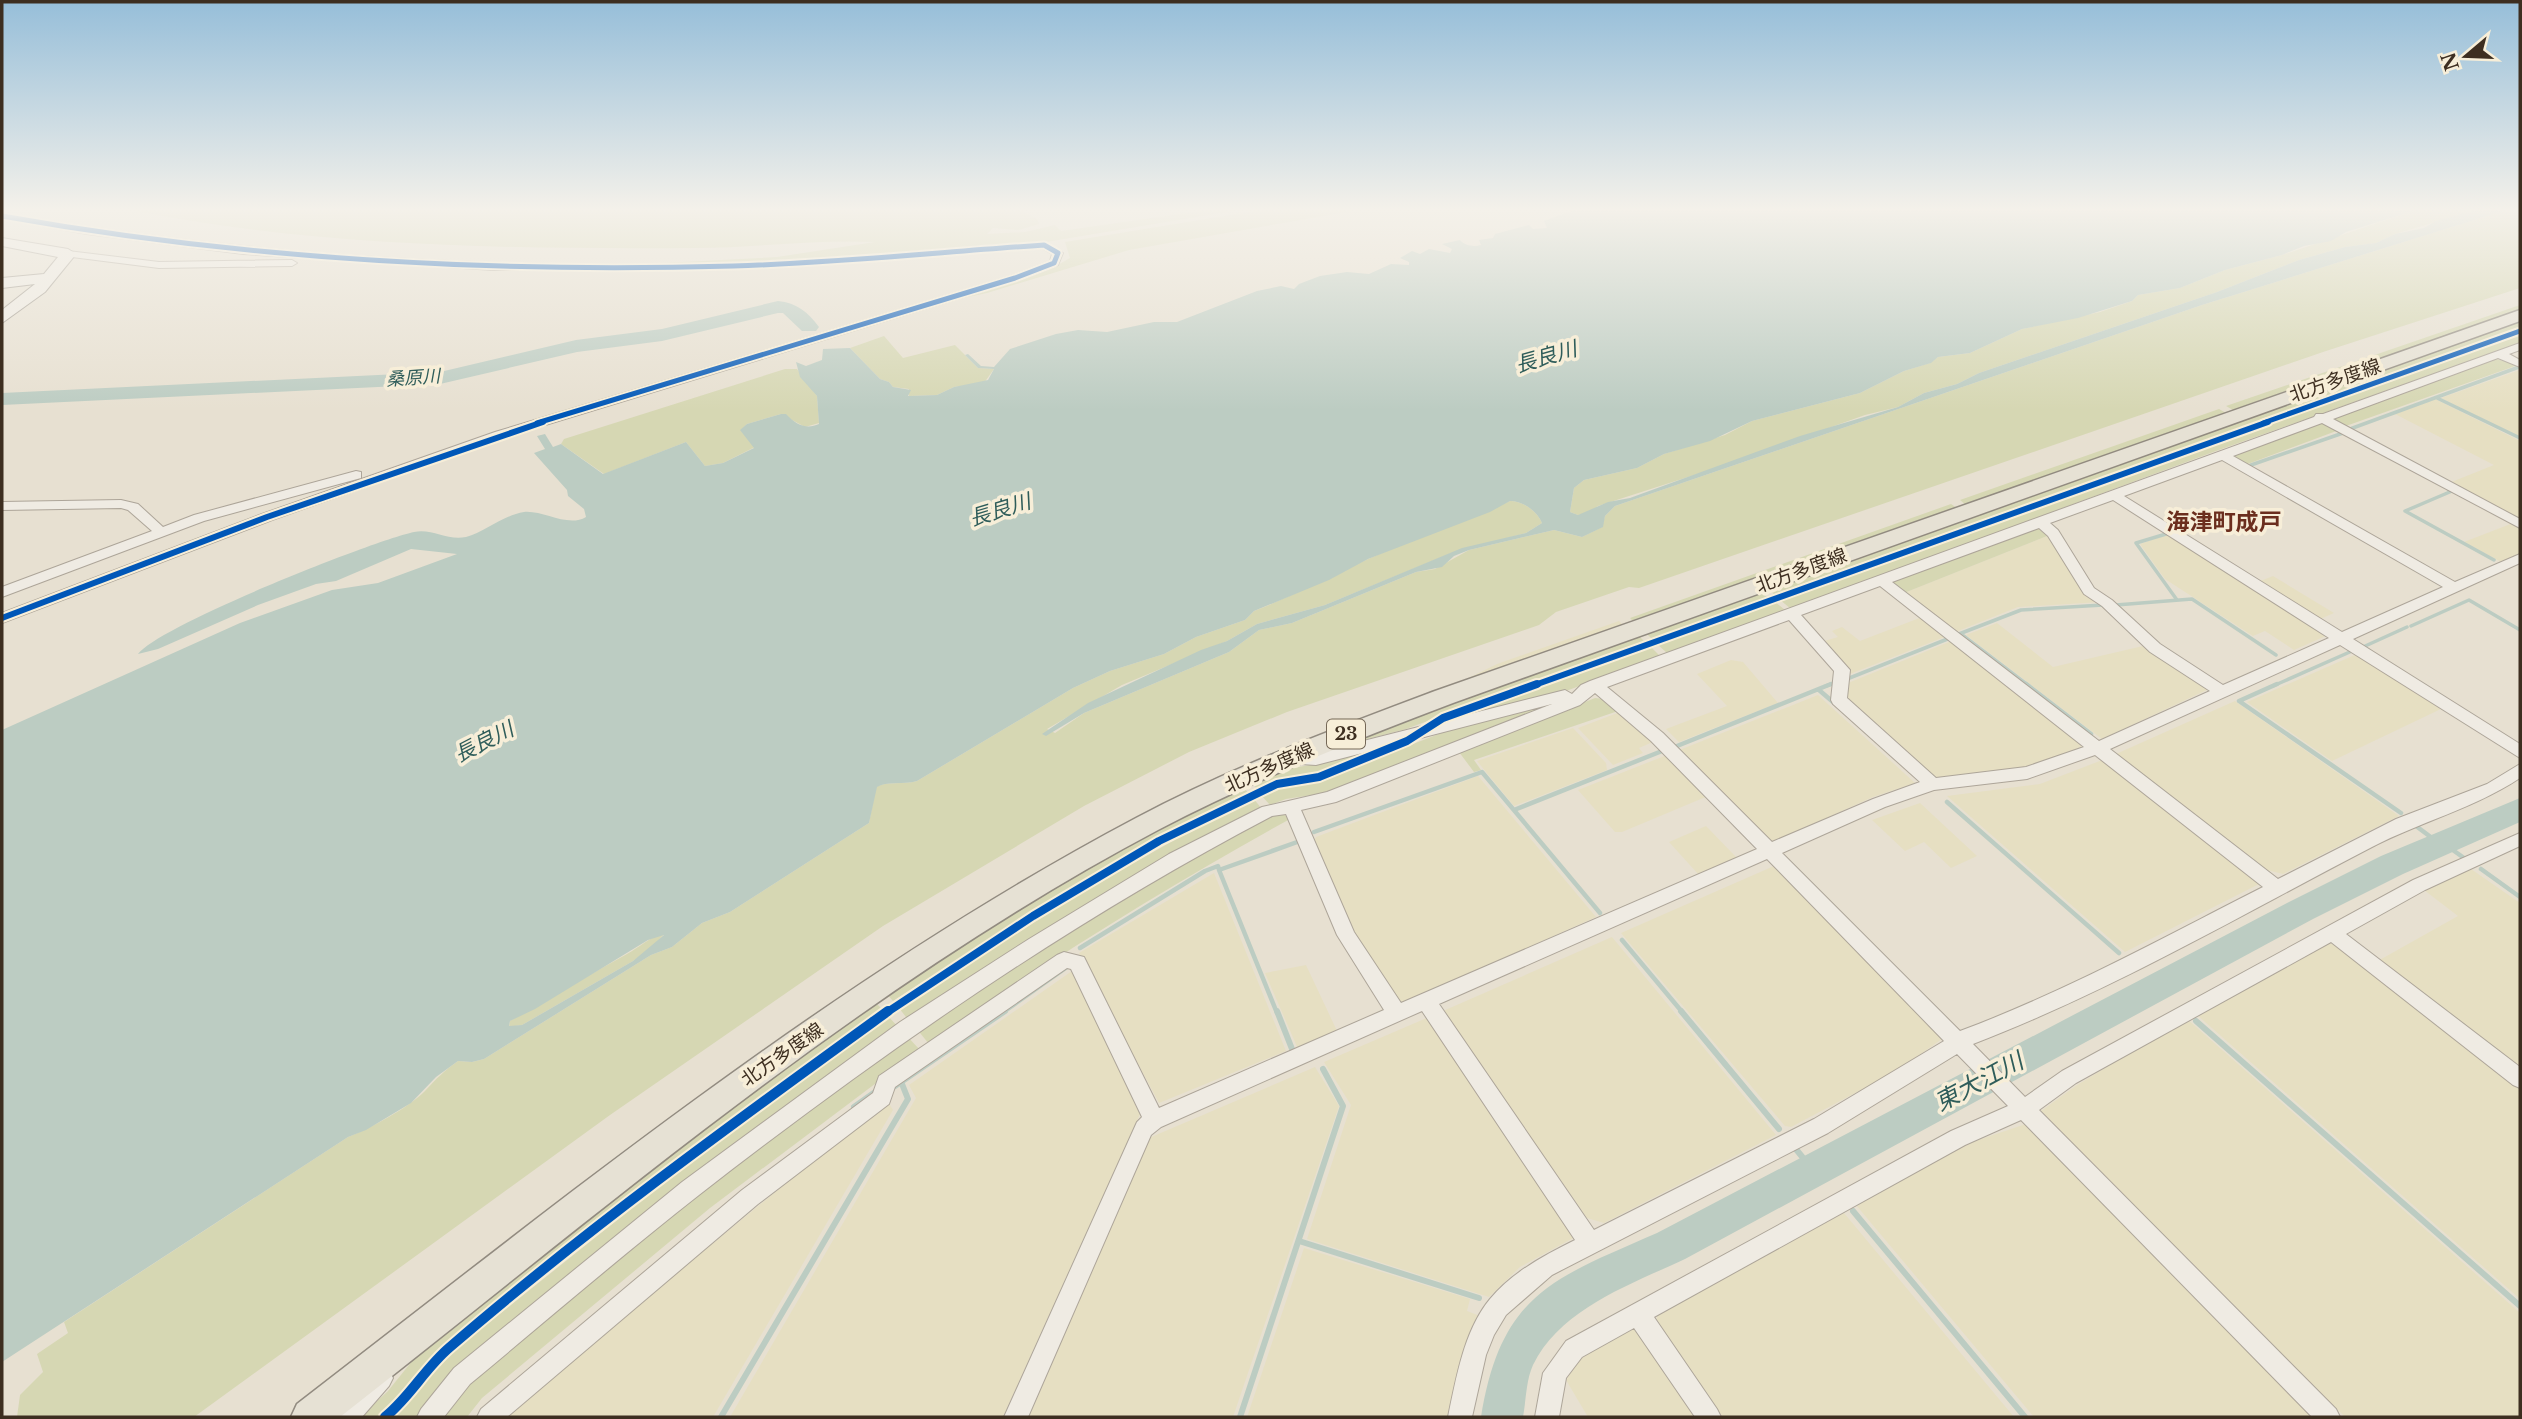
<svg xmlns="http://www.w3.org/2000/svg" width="2522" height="1419" viewBox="0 0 2522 1419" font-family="'Libre Baskerville','Noto Sans JP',serif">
  <rect width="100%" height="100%" fill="#e7e0d1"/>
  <path fill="#e6dfc2" d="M2520,370v67l-79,-39z
    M2435,399l85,42v80l-71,-38 45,-18 -99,-51z
    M2513,523l7,4v26l-19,9 -37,-20z
    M2169,534l159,101 -34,15 -29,-19 -12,5 -88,-57 -25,-35z
    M2047,536l36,55 17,11 -82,5 -60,24 -8,-2 -46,-36z
    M2273,576l61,37 -16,7 -60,-38z
    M1922,617l25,19 -97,38 -29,-32 17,-5 -6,-6 10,-4 18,14z
    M1619,621l6,6 -177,61 49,-24z
    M1997,623l56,44 90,-21 66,43 -107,50 -136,-104z
    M1954,640l131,105 -39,17 -40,9 -66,7 -13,-4 -83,-77 4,-14z
    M2357,654l86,54 -111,53 -85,-59z
    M1731,660l12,2 35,41 -99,39 -13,-13 61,-23 -30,-32z
    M1818,695l97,88 -42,14 -98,44 -10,-3 -88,-87z
    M2235,701l164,115 -116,58 -20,-5 -147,-115z
    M1620,712l35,29 -16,7 4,5 -30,12 -35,-37z
    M1573,728l33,35 1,7 -93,36 -37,-45z
    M1667,755l41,41 -86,36h-7l-37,-42z
    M2105,759l154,125 -134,68 -178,-156 93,-12z
    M1478,776l118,141 -192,86 -9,-5 -34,-52 -48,-104 3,-5z
    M1920,803l57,53 -26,12 -27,-26 -19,9 -33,-31z
    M1706,826l31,32 -38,17 -30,-33z
    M1774,866l168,173 -47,33 -104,55 -6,-1 -164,-193z
    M2471,869l49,34v170l-144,-111 82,-46 -34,-26z
    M1214,873l72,178 -127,52 -80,-150z
    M1612,937l164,198 -172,88 -17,-5 -144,-207z
    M2325,942l20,6 175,137v214l-324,-285z
    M1306,965l32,68 -40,16 -33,-76z
    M1072,971l69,141 -138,305h-273l186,-319 -7,-13z
    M1429,1017l148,219 -57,31 -31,30 -182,-58 44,-134 -27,-43z
    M2187,1019l333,294v104h-175l-304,-306 36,-26z
    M1315,1067l24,39 -106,311h-204l120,-279z
    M887,1100l6,10 -180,307h-211z
    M2026,1124l288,293h-280l-178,-212 107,-60z
    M1844,1213l170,204h-291l-67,-95 2,-10z
    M1304,1248l166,51 -3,12 13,5 -18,42 -14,59h-201z
    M1634,1326l8,2 60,89h-114l-22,-37 12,-20z"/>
  <path fill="#d6d7b3" d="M136,211h887l14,8 2,5 -20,6 -26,-2 -6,6 38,-2 30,-7 6,6 140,-20h31l-186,31 -68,7 -243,15 -128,2 170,-9 98,-15c-59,-3 -120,6 -180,6 -183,1 -379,-1 -559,-37z
    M1255,211h97l-223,39 -142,43 -43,9 112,-36 14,-8 -5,-16z
    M2413,211h60l-78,23 -19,9 -31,4 -46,13 -82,32 -238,81 -22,11 -33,9 -26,14 -33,8 -149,53 -118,38 -9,7 -11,2 -8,-3 4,-24 10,-8 53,-12 27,-14 61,-19 27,-14 108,-28 44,-22 26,-8 8,-6 32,-4 52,-24 78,-17 32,-11 6,-6 42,-7 45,-18 57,-15z
    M2503,211h17v77l-197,64 -684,236 -10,-1 -73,25 -17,13 -252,87 -98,40 -105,54 -201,120 -273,189 -416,302h-177l3,-22 23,-23 -6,-18 31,-21 -4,-11 284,-185c23,-9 60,-29 77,-46 11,-12 20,-21 33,-30l14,1 12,-3 167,-104 21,-8 30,-24 28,-11 139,-89 7,-36c10,-6 28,-2 41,-6l156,-93 37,-17 54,-17 32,-17 49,-17 9,-9c39,-15 75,-34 112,-51 48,-22 97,-37 144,-59 13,0 27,10 32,22l-16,10 -72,19 -129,53 -68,19 -30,17 -105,44 -75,44 8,4 29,-20 145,-61 30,-22 33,-7 124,-51 19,-3 34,-19 85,-20 28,7 20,-10 3,-11 10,-10 587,-201z
    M2520,305v5l-287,100 -7,-4z
    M2520,321v7l-746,266 -7,-5z
    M2520,332v11l-304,108 -425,158 -12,-10z
    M884,336l19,22 52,-13 23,23 16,1 -10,14 -30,4 -17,8 -28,1v-7l-16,-2 -4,-5 -9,-3 -30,-31z
    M2496,359l22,6 -175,62 -14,-8z
    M785,369h12l20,27 2,27 -14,4 -24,-13 -34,10 -6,6 14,17 -32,16 -18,3 -19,-24 -82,32 -43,-30 3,-5z
    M2219,409l7,4 -260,92 -6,-5z
    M2321,422l18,8 -94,35 -13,-8v-4z
    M1951,504l6,4 -321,116 -6,-6z
    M2033,528h5l9,8 -143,57 -13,-9 1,-4z
    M1760,591l7,6 -115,42 -7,-7z
    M1774,601l11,9 -118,43 -10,-9z
    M1638,635l6,6 -238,88 -92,24z
    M1650,646l10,10 -94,35 -114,27z
    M1595,698l9,1 14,12 -144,49 7,10 -7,2 -15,-20z
    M1562,702l-237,91 -39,6 -16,6 -9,-10 19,-9 38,-5 131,-51z
    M1405,738l-90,35 -39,6 -19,10 -7,-8 19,-9 41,-7z
    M1242,785l6,8c-123,62 -239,134 -355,208l-7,-8c116,-75 232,-146 356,-208z
    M1253,798l9,11 -353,212 -10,-13c116,-75 231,-147 354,-210z
    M1283,814l7,5c-125,69 -244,143 -361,225l-13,-16 123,-81 225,-130z
    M664,934l-13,15 -18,12 -111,64 -13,2 1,-6c38,-23 78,-45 117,-67 13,-7 22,-17 37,-20z
    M874,1001l8,8c-148,108 -297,216 -436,335 -25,21 -44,51 -69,73h-17l28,-26 41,-51 249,-196z
    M888,1016l11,12 -445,347 -34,42h-27l58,-64 246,-197z
    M906,1035l14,15 -210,158 -228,190 -15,19h-30l33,-41 225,-183z"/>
  <path fill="#bcccc2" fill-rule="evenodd" d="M1571,211h842l-67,21 -15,9 -27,5 -22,9 -57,15 -45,18 -42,7 -6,6 -54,17 -56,11 -52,24 -32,4 -7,6 -27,8 -44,22 -108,28 -42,20 -46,13 -27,14 -53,12 -10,8 -4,24 8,3 30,-13 22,-4 170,-62 98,-29 26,-14 33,-9 22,-11 238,-81 82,-32 46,-13 31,-4 19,-9 29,-6 12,-7 37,-10h30l-301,94 -587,201 -10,10 -2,11 -21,10 -28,-7 -85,20 -15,6 -12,11 -26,5 -124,51 -33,7 -30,22 -145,61 -38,23 -4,-2 46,-31 113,-53 26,-9 30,-17 68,-19 137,-57 64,-15 16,-10c-5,-12 -19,-22 -32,-22l-20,11 -122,47 -39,21 -75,31 -9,9 -49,17 -32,17 -54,17 -37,17 -156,93c-13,4 -31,0 -40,6l-8,36 -139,89 -28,11 -30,24 -21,8 -167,104 -12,3 -14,-1 -22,16 -25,26 -45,27 -18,7 -346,225v-632l238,-107 92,-33 46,-7 79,-29 -46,-5 -75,32 -20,3 -58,21 -100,44 -20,5c20,-28 234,-113 276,-122 18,-4 33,9 52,5 19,-5 38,-22 58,-25 19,-2 44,16 62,5l-2,-8 -16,-13 -1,-6 -33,-37 11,-4 -8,-13 8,-2 8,13 8,-3 42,30 83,-32 19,24 18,-3 31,-15 -14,-18 7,-6 34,-10h5c9,10 20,16 33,10l-2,-28 -17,-19 -4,-15 10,4 16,-6 1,-11 27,-1 30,31 9,3 4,5 18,3 -3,6 29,-1 17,-8 34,-7 6,-11 -16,-1 -13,-13 3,-1 13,12 13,1 16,-18 46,-15 22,-4 29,2 47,-10h23l80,-31 24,-5 13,3 5,-5 21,-8 27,-4 22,2 22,-10 18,1v-3l-9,-4 12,-7 8,3 9,-5 21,4 2,-4 -10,-5 18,-4c5,6 14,7 21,5l-2,-5 14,-2 2,-4 34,-9 4,4 14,-1 -3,-7zM664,935l-31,26 -111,64 -13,1 1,-5 25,-12 113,-69z"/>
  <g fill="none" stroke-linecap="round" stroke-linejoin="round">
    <path stroke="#bcccc2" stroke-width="3.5" d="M2437,398l83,40
      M2350,429l169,-62
      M2251,465l92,-32
      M2448,489l4,2 -47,20 89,49
      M2166,534l-30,9 41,57
      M2116,605l76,-6 84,56
      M2411,626l58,-26 51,30
      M1959,634l62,-24 82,-5
      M1961,634l68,52
      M2363,647l44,-20
      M1847,679l103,-41
      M1826,686l8,-3
      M2273,686l79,-35"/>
    <path stroke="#bcccc2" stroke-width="4.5" d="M2026,684l65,50
      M2277,684l-38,17 162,112
      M1819,690l14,12
      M1677,746l154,-62
      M1947,802l172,151
      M1514,810l148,-59
      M2416,826l24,18
      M1314,832l168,-60 118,141
      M2443,843l21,15
      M2481,869l39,28
      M1219,870l58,143
      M1622,940l61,73
      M1080,948l125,-77 13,-5 1,4 81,-29
      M1002,1013l65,-46"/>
    <path stroke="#bcccc2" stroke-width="6" d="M1277,1011l15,38
      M1681,1011l98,118
      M2196,1021l324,285
      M895,1086l110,-75
      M854,1107l24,-17
      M1795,1148l18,22
      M1853,1211l172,206
      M1299,1241l180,57
      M721,1417l187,-318 -6,-15
      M1240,1417l103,-311 -20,-37"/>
    <path fill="#bcccc2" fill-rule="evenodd" d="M778,301c19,2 30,11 41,26l-3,4h-14l-19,-18h-5l-116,28 -85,11 -137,32 -438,21v-12l438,-21 136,-32 86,-11z
      M2520,798v24l-117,52 -90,45 -628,340c-53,25 -124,49 -152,106 -7,15 -7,36 -10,52h-42c20,-123 71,-138 176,-184l634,-332 90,-45z"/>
    <g stroke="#ada599" stroke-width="2">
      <path id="street" d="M2,213c241,42 487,57 731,50 104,-3 208,-14 311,-21l19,11 -5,12 -39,15 -516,158 -231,82 -270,103v-10l260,-99 233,-82 516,-156 39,-15 2,-7 -10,-6 -308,21 -240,1 -251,-16 -156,-20 -85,-15z
        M68,251l91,11 133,-2 5,3 -5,3 -133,2 -95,-12v-4z
        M2520,343v7l-11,4 11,6v7l-22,-9 -165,61 187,100v9l-198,-105 -89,33 222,126 65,-28v9l-167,76 167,105v14l-180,-113 -230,104 168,130 118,-60 91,-35 33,-20v14c-45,30 -100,44 -148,69 -131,68 -261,144 -399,197l52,53 37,-26 351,-191 107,-47v13l-95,44 -79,44 174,133v21l-7,-3 -182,-143 -255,141 -37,27 297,299 4,8h-28l-291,-297 -56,25 -311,172 63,92 4,8h-26l-61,-89 -52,29 -16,21 -7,39h-24l8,-44 23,-32 385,-210 57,-25 -51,-52 -129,79 -276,142 -46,40 -12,20 -8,20 -14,62h-24c8,-38 16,-87 42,-118 22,-27 55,-44 85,-59l-153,-229 -261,116 -10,8 -123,282h-24l133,-295 5,-5 -71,-148 -4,-1 -172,119 -6,17 -131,100 -251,213h-30l4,-8 261,-219 131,-97 6,-17 178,-121 7,-3 20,5 75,151 225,-98 -47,-75 -51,-121 -14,2c-204,107 -392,238 -573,379 -78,61 -153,126 -229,189l-26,33h-27l4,-8 33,-41 228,-186 218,-160 129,-83 140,-85 93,-47 65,-15 225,-88 -236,61 -31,-2 -2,-4 2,-4 31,-2 249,-63 7,4 9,-9 9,-4 724,-264 2,-3h7zM2222,460l221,127 -101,45 -218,-136zM2113,500l216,138 -106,47 -63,-41 -48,-44 -18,-12 -36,-58 -8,-7zM2039,528l9,8 36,58 18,12 48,46 60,39 -111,50 -207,-159zM1880,586l204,161 -58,20 -90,11 -89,-80 3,-28 -49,-55zM1789,620l45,51 -3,29 2,4 87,78 -47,17 -101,43 -109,-109 -56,-46zM1595,693l56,48 106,108 -356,154 -47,-71 -53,-122 35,-8 244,-97zM2095,755l168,132c-99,50 -198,105 -303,144l-178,-178 103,-46 49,-17 93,-11zM1767,859l177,182 -130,78 -220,111 -155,-226z
        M356,471l5,1v6l-157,43 -202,76v-10l150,-56 -24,-21 -7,-2 -119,2v-8l119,-2 17,4 25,23 31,-12z
        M381,1366l8,4 4,8 -4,8 -27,31h-28c7,-17 30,-44 47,-51z"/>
    </g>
    <g stroke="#9c958a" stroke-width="2">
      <path id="secondary" d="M2,238l66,11 8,5 -31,38 -43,31v-13l33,-26 -33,4v-10l42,-4 14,-17 -56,-11z"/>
    </g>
    <g stroke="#928b80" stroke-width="3">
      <path id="primary" d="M2520,310v11l-1067,382c-100,38 -200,77 -295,127 -297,157 -555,381 -818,587h-49l6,-13c270,-208 537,-426 839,-586 96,-51 198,-89 299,-127z"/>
    </g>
    <use href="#street" fill="#efebe3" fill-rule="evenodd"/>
    <use href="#secondary" fill="#efebe3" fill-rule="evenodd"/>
    <use href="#primary" fill="#e6e1d4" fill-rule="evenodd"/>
    <g stroke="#f7eed8" stroke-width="9">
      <path id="cycleway-far3" d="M2,216c241,43 487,57 731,50 104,-3 208,-14 311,-21l14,8 -4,10 -39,15 -478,145
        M2263,423l257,-92"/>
    </g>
    <g stroke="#f7eed8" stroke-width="10">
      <path id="cycleway-far2" d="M2,618l265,-101 276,-95
        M1532,686l736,-264"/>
    </g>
    <g stroke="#f7eed8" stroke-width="12">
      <path id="cycleway-far1" d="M886,1013l147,-97 126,-75 118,-57 42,-7 88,-36 36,-23 94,-34"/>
    </g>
    <g stroke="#f7eed8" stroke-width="14">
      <path id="cycleway" d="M385,1417c25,-20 40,-49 65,-70 139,-120 289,-228 438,-336"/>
    </g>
    <use href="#cycleway-far3" stroke="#0057b8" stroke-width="5"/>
    <use href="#cycleway-far2" stroke="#0057b8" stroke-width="6"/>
    <use href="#cycleway-far1" stroke="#0057b8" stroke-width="8"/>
    <use href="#cycleway" stroke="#0057b8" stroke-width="10"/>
  </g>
  <linearGradient id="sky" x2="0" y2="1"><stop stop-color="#96bed9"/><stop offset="0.51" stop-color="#f4f1ea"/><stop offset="1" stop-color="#f4f1ea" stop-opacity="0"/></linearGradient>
  <rect width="2522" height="410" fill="url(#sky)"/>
  <g text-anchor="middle" stroke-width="7" stroke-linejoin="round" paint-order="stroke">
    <g font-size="18" font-style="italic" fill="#2f5d5a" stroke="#f7eed8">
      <text transform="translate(413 378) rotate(-4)" y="6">桑原川</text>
    </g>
    <rect fill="#f7eed8" stroke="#756857" stroke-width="2" x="1327" y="719.5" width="38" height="29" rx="5"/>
    <g font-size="18" font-weight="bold" fill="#3d2e20">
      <text x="1346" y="740">23</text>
    </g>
    <g font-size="19" fill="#3d2e20" stroke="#f7eed8">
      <text transform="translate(2335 380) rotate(-19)" y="7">北方多度線</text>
      <text transform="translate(1801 570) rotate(-20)" y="7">北方多度線</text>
      <text transform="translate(1269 767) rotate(-24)" y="7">北方多度線</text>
      <text transform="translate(782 1054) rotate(-35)" y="7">北方多度線</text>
    </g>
    <g font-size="21" font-style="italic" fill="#2f5d5a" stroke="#f7eed8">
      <text transform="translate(1546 357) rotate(-16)" y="7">長良川</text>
      <text transform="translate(1000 510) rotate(-17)" y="7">長良川</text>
      <text transform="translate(484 742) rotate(-27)" y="7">長良川</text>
    </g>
    <g font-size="23" font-weight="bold" fill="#6b2e1e" stroke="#f7eed8">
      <text x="2224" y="530">海津町成戸</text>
    </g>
    <g font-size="24" font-style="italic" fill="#2f5d5a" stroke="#f7eed8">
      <text transform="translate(1979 1082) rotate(-28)" y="8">東大江川</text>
    </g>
  </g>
  <rect width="2522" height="1419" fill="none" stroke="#3d2e20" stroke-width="7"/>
  <g transform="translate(2466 56) rotate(251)" stroke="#f7eed8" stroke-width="5" paint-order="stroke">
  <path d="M0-5L12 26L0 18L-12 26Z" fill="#3d2e20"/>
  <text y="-10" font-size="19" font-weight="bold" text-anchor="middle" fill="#3d2e20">N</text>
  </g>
</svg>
